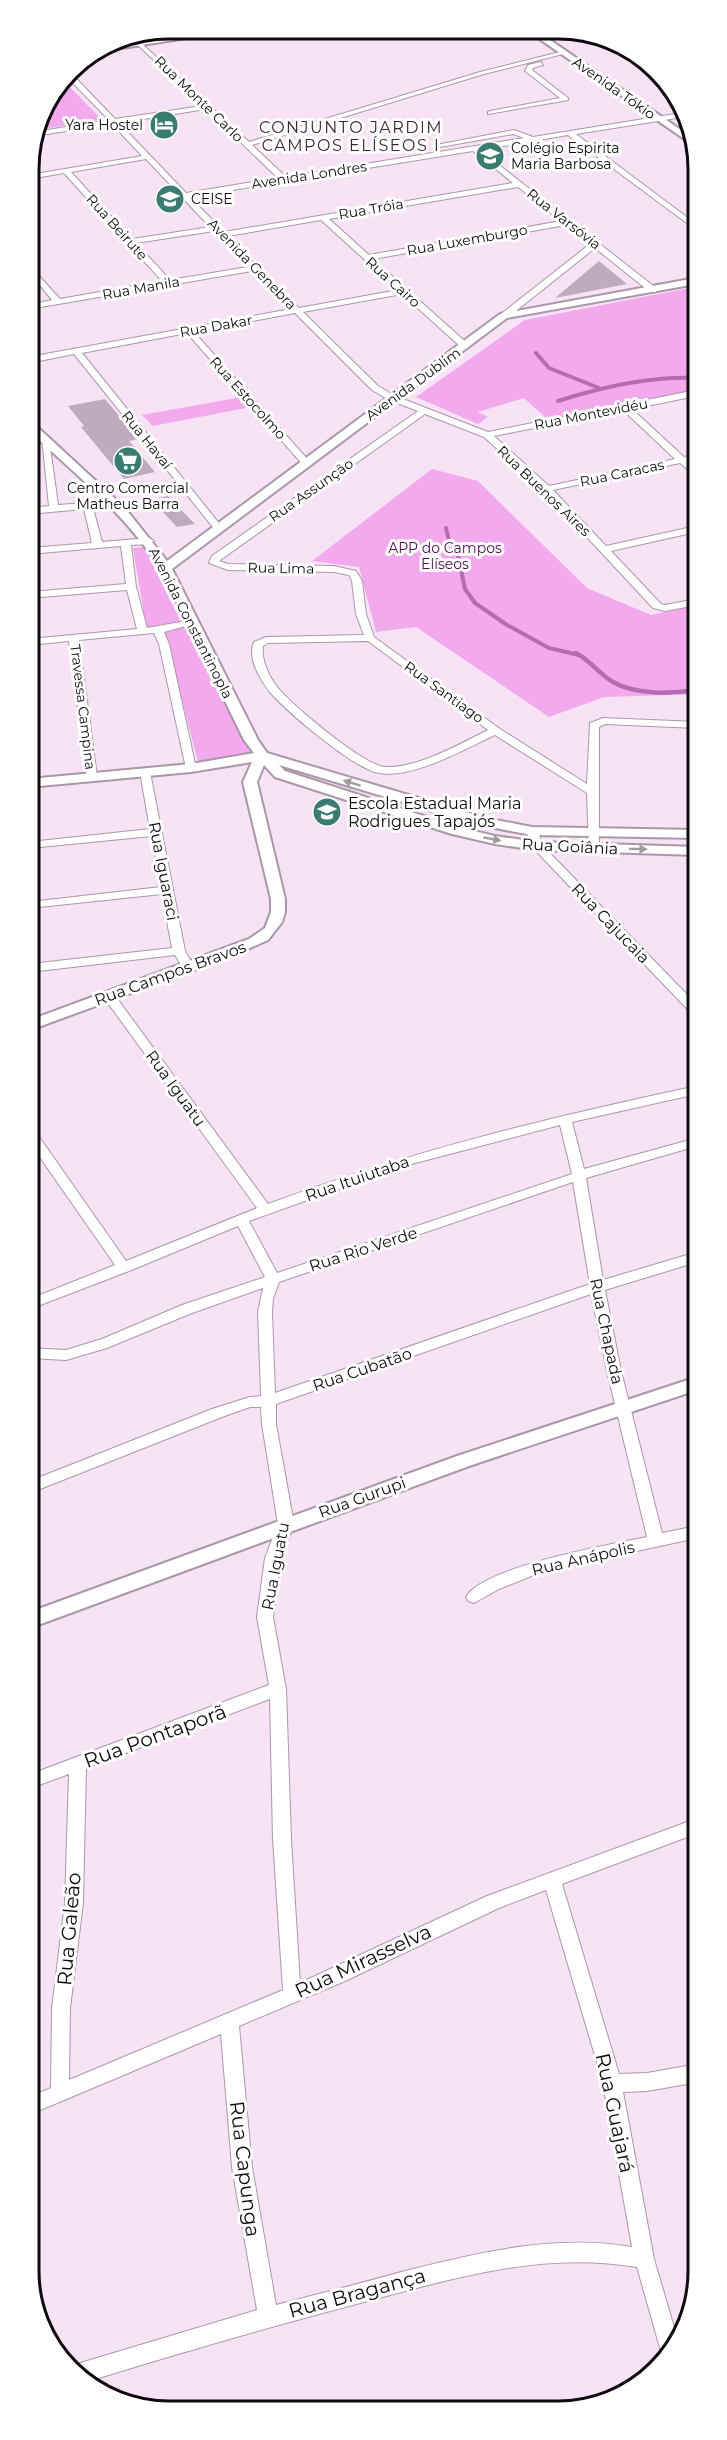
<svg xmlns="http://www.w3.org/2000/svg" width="727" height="2440" viewBox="0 0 727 2440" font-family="Montserrat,sans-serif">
  <rect width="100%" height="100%" fill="#f7e3f5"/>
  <path fill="#f2a9ee" d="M63,80l39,40 -66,10 3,-15z
    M696,288v103l-149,28 -23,-21 -46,14 10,5 -10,7 -62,-27 109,-77 159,-31z
    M242,397l9,10 -98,19 -11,-11z
    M432,469l46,12 109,107 64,27 45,-10v89l-92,3 -55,20 -133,-90 -40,5 -17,-65 -47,-6z
    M144,547l39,79h6l66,135 -56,5 -35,-136 -17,2 -14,-84z"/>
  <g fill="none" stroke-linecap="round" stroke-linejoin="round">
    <path stroke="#b56db1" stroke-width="4" d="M536,353l13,15 50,20
      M558,401c44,-14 91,-25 138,-23
      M446,528l3,13 8,10 8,38 10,14 32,22 42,23 30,7"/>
    <path stroke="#b56db1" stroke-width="4.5" d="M576,653c14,7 23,21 37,29 23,13 58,12 83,8"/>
  </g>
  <path fill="#bfabbd" d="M599,261l28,23 -72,14z
    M105,399l33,40 -9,2 26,31 -31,7 -43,-52 3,-1 -16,-20z
    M168,496l11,12 16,16 -18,3 -26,-27z"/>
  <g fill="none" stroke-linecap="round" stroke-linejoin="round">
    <g stroke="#aa97a8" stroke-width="2">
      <path id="minor" d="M190,29h7l6,6 -5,1z
        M140,42l109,100 231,-70 84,-21 3,2 -83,21 -232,71 34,32 238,-39 -11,-4 -73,13 -4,-2 78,-15 19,7 148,-24 2,4 -107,17 120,90v6l-128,-95 -88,15 176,138v4h-6l-55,-44 -88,70h-6v-4l89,-70 -24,-19 -193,34 95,85v4h-6l-60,-54 -99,18 75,74 17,10 93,36 208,-42v6l-64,13 52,48 12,-3v6l-7,1 7,7v8l-16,-13 -127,27 53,56 90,-20v6l-85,19 50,53 4,1 31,-6v6l-31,6 -12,-3 -109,-117 -60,-54 -59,-23 -206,147 9,3 106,2 22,5 6,10 4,33 8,23 126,92 87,55 3,-61 13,-5 94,4v6l-92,-4 -6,3v123l-4,1 -6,-3 -2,-55 -92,-58c-30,14 -82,44 -116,38 -25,-4 -92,-61 -109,-81 -10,-13 -23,-34 -16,-50l12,-5 98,-2 -8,-21 -4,-33 -3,-6 -15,-3 -106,-2 -19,-7 3,-7 206,-145 -29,-11 -17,-10 -77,-77 -101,19 116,130 2,2 -5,3 -3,-1 -117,-133 -105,20 140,174v4h-6l-142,-177 -45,9v-6l262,-48 -39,-38 -223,38v-4l23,-5 -23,-28v-7l31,34 102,-18 -98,-108 -35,6v-4l113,-19 -30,-32 -78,12 1,-4 74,-12 -43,-44 3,-5 46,48 87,-13 -64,-61zM206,109l72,69 -92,15 -67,-70zM473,151l40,32 -289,49 -34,-35zM146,159l64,68 -78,12 -61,-67zM518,187l43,34 -192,34 -40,-36zM321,220l77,70 -99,18 -71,-72zM214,231l34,36 -78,13 -34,-37zM623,410l52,49 -126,27 -55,-50zM368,641l120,89c-28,14 -72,39 -103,37 -22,-2 -92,-61 -107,-79 -9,-11 -17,-28 -15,-42l5,-3z
        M541,62l2,3 -10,3 -1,2 36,28v2l-80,14v-2l2,-1 70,-13 -35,-27 3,-6z
        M42,438l7,2 9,65 57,-4v4l-22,3 9,34 47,-4 5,3 -5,3 -18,1 5,42 11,41 45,-8 5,3 -33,9 5,12 27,124 -1,2h-8l-1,-2 -27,-124 -5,-11 -75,7 18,137 -5,3 -5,-3 -18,-136 -40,4v-6l108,-10 -10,-39 -98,8v-6l97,-8 -5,-38 -92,8v-6l63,-5 -8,-34 -55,5v-6l20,-2z
        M145,769l5,3 35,179 9,16 -6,4 -4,-1 -9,-15 -145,17v-8l142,-16 -10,-54 -132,14v-6l131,-15 -9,-51 -122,12v-6l120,-13 -10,-57z
        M532,828l6,3 4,14 155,160v11l-4,-1 -160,-167 -7,-17z
        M109,992l4,1 155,211c140,-52 283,-87 429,-118v8l-125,28 12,47 113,-31v8l-111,32 17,102 94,-28v10l-92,28 16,81 41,162 35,-7v12l-153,33 -45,18 -25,14 -6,-2 -2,-4c16,-30 146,-53 181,-60l-40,-166 -16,-77 -315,110v20l18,100 -13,34 -8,59 13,72 5,150 9,144 187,-87 211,-78v15l-136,51 57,190 28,-1 51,-9v18l-51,9 -24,1 31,167 22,75 -9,23 -4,-2 -3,-7 -23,-81c-95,-16 -182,11 -273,35 -92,24 -184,51 -275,79l-20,-12 8,-5 180,-54 -25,-143 -11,-133 -190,80v-18l20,-8 1,-80 13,-105 4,-129 -38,14v-14l238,-89 -12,-68 8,-59 13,-34 -16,-100 -1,-17h-11l-28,10 -192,76v-12l182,-72 38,-12 11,-1 -3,-84 5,-24 -71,25 -85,35 -41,12 -36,-2v-10l36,2 36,-11 80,-34 83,-28 -27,-51 -109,45 -99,38v-10l85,-34 -85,-122v-13l5,1 91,130 131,-53 -152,-209 -2,-3 2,-3zM560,1125l12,49 -295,99 -28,-52 151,-54zM573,1182l17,102 -315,109 -3,-81 1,-13 6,-17zM270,1699l3,140 10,151 -214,90 1,-72 13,-105 3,-135zM546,1890l57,193 29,164c-77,-13 -152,5 -227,24 -43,12 -86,23 -129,34l-24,-138 -13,-141 106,-45 154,-73z"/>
    </g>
    <g stroke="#aa97a8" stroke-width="4">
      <path id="tertiary" d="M226,29h19l-149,23 8,-5z
        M528,31h9l157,108 2,8z
        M696,278v6l-189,34 -335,251 86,171 9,13 219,65 46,9 165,3v8l-165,-3 -53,-10 -200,-60 6,6 176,57 34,8 42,6 160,5v8l-160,-5 -42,-6 -43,-10 -177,-57 -11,-12 -7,17 28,117v13l-3,10 -14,18 -41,18 -197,72v-10l219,-81 16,-11 6,-16v-13l-28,-117 9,-20 -61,10 -162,15v-8l162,-15 63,-11 -10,-13 -84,-172c-35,-54 -84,-94 -131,-137v-9l4,1 92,85 42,53 333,-247z
        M697,1377v13l-228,76 -439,162v-16l427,-156z"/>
    </g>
    <use href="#minor" fill="#fff" fill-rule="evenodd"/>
    <use href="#tertiary" fill="#fff" fill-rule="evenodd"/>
  </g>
  <defs><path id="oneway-solid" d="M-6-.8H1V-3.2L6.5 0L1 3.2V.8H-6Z" transform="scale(1.5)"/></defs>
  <g fill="#9f9d9f">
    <use href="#oneway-solid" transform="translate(352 783) rotate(-163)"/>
    <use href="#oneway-solid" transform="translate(492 839) rotate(10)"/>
    <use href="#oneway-solid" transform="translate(638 849) rotate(1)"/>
  </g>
  <defs>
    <g id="hotel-disc" transform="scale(1.5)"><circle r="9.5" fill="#3a7d70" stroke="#fff"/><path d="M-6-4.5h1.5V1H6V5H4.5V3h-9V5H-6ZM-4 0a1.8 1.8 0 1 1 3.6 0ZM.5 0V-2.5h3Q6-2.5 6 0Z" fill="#fff"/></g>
    <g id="school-disc" transform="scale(1.5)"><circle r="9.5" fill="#3a7d70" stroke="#fff"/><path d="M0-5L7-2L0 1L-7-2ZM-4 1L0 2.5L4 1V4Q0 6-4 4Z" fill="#fff"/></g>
    <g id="supermarket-disc" transform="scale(1.5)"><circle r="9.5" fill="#3a7d70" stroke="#fff"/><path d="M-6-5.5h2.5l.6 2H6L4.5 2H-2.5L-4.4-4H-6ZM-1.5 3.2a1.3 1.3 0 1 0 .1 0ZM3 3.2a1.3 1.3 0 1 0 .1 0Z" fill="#fff"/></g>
  </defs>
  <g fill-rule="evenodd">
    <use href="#hotel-disc" x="164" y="125"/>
    <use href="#school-disc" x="490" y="156"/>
    <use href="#school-disc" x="170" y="199"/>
    <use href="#supermarket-disc" x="128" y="461"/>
    <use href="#school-disc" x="327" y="812"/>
  </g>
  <g text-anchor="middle" stroke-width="6" stroke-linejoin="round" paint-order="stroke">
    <g font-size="14" fill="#10090f" stroke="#fff">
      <text transform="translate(614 88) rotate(35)" y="5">Avenida Tókio</text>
      <text transform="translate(199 99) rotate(44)" y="5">Rua Monte Carlo</text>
      <text transform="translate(309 175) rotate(-9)" y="5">Avenida Londres</text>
      <text transform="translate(371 209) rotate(-10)" y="5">Rua Tróia</text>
      <text transform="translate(564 219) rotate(38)" y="5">Rua Varsóvia</text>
      <text transform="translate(117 227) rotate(48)" y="5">Rua Beirute</text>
      <text transform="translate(467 240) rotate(-10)" y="5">Rua Luxemburgo</text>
      <text transform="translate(252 264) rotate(46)" y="5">Avenida Genebra</text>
      <text transform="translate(393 282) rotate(42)" y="5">Rua Cairo</text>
      <text transform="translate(141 288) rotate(-10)" y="5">Rua Manila</text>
      <text transform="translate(216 326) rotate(-10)" y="5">Rua Dakar</text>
      <text transform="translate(413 384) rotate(-36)" y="5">Avenida Dublim</text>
      <text transform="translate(248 398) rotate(48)" y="5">Rua Estocolmo</text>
      <text transform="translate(591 414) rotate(-11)" y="5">Rua Montevidéu</text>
      <text transform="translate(147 440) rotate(51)" y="5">Rua Havaí</text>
      <text transform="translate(622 473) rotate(-12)" y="5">Rua Caracas</text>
      <text transform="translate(311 490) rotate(-35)" y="5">Rua Assunção</text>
      <text transform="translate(544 491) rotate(44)" y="5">Rua Buenos Aires</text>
      <text transform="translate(281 568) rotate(1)" y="5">Rua Lima</text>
      <text transform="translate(191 623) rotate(63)" y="5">Avenida Constantinopla</text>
      <text transform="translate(444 692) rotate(36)" y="5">Rua Santiago</text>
      <text transform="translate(83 707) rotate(83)" y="5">Travessa Campina</text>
    </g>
    <g font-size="14" fill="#10090f" stroke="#fff" text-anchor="start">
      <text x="143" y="130" text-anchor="end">Yara Hostel</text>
      <text x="511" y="153">Colégio Espirita<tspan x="511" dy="16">Maria Barbosa</tspan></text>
      <text x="191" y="204">CEISE</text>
      <text x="128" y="493" text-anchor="middle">Centro Comercial<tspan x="128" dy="16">Matheus Barra</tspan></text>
    </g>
    <g font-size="14" fill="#4f0b4e" stroke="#fff">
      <text x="445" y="553">APP do Campos<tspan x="445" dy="16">Elíseos</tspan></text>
    </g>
    <g font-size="16" letter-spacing="1.5" fill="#382837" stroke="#fff">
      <text x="351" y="133">CONJUNTO JARDIM<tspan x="351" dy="18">CAMPOS ELÍSEOS I</tspan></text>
    </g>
    <g font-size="16" fill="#10090f" stroke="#fff" text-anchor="start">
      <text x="348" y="809">Escola Estadual Maria<tspan x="348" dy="18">Rodrigues Tapajós</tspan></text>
    </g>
    <g font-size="16" fill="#10090f" stroke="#fff">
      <text transform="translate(570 846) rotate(3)" y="6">Rua Goiânia</text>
      <text transform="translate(164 871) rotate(79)" y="6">Rua Iguaraci</text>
      <text transform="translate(611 923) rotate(46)" y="6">Rua Cajucaia</text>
      <text transform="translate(170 973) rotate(-20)" y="6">Rua Campos Bravos</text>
      <text transform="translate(176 1088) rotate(54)" y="6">Rua Iguatu</text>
      <text transform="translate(357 1178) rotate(-19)" y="6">Rua Ituiutaba</text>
      <text transform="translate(363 1249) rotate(-18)" y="6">Rua Rio Verde</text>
      <text transform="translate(607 1331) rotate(78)" y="6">Rua Chapada</text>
      <text transform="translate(362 1369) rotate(-19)" y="6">Rua Cubatão</text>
      <text transform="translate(362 1497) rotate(-20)" y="6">Rua Gurupi</text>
      <text transform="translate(583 1558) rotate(-13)" y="6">Rua Anápolis</text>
      <text transform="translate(275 1566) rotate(-79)" y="6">Rua Iguatu</text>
    </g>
    <g font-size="20" fill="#10090f" stroke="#fff">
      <text transform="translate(155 1736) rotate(-20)" y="7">Rua Pontaporã</text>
      <text transform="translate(69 1929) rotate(-85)" y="7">Rua Galeão</text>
      <text transform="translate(363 1961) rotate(-25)" y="7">Rua Mirasselva</text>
      <text transform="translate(615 2113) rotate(78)" y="7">Rua Guajará</text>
      <text transform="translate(245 2169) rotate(83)" y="7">Rua Capunga</text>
      <text transform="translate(357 2293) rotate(-15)" y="7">Rua Bragança</text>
    </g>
  </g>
  <path d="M0 0H727V2440H0ZM169 39H558A130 130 0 0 1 688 169V2271A130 130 0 0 1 558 2401H169A130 130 0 0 1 39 2271V169A130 130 0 0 1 169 39Z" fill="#fff" fill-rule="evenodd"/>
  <path fill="none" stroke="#10090f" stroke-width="3" d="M169 39H558A130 130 0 0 1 688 169V2271A130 130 0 0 1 558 2401H169A130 130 0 0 1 39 2271V169A130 130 0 0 1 169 39Z"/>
</svg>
